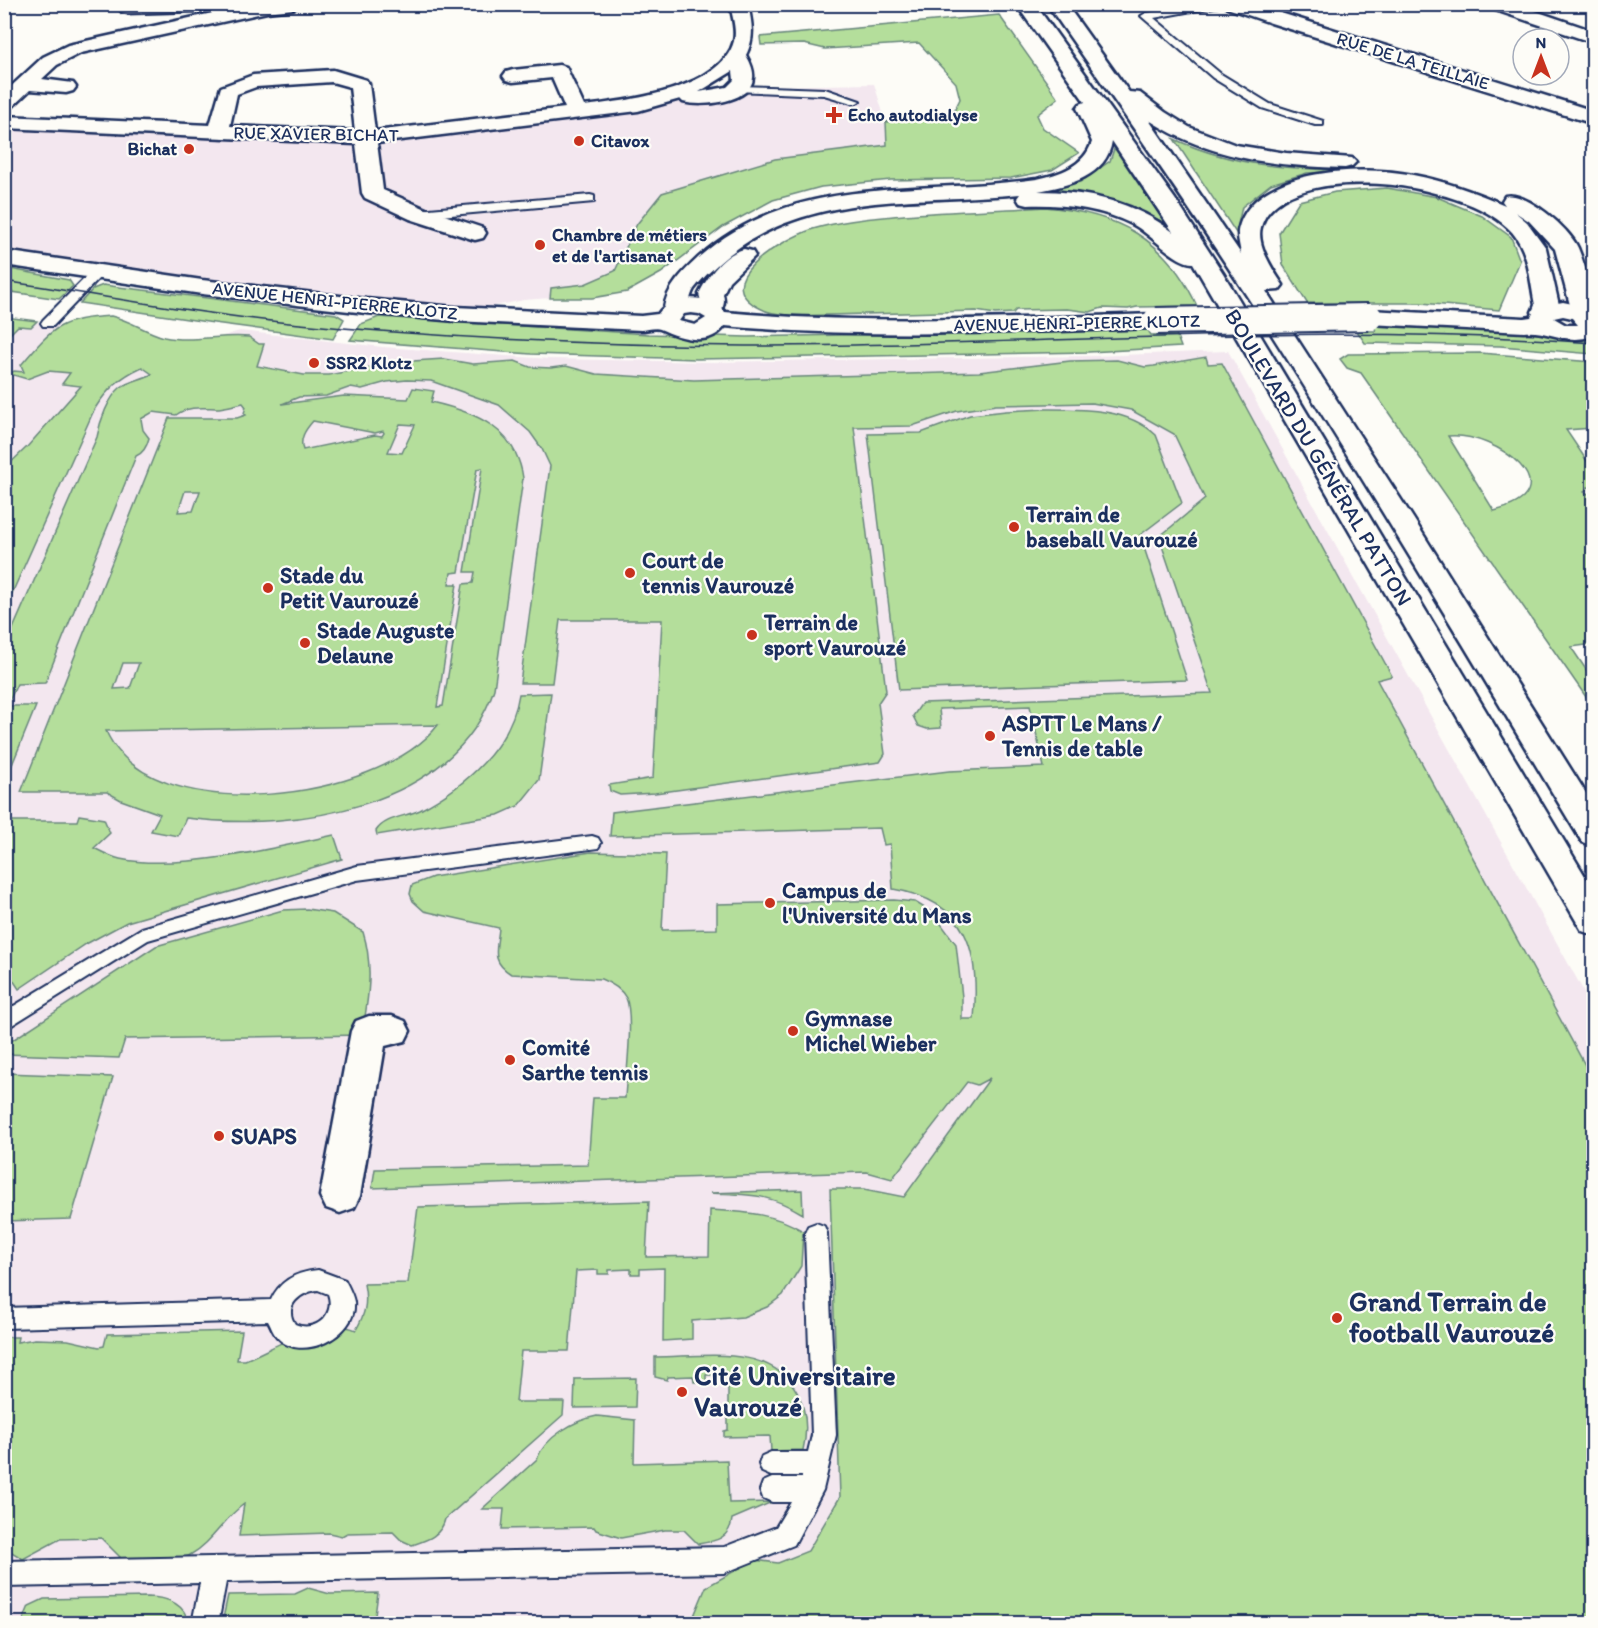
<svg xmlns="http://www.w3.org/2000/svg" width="1598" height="1628" viewBox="0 0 1598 1628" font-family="Itim,sans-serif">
  <rect width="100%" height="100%" fill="#fdfcf7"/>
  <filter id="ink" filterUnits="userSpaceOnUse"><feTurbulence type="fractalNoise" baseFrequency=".0167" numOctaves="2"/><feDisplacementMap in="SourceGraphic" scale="12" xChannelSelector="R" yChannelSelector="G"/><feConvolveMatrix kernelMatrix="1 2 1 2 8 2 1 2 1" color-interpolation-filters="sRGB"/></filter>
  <g filter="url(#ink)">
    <path fill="#f3e7ef" d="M874,84l12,38 1,23 -112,14 -113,34 -25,31 -22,47 -30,13 -34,4 -1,10 -26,2 -69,14 -450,-56 -1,-136 335,15 400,-48 21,1 6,-4z
      M4,312l9,6 182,26 45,-13 143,16 167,12 164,3 380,-6 134,-5 365,657v615h-1588z"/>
    <path fill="#b4de9b" stroke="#68867c" stroke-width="1.5" fill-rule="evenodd" d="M999,15l59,83 -21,17 6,13 36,25 -27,17 -41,8 -120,2 -70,7 -48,13 -50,27 -62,46 -34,19 -35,6h-42l1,-10 34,-4 30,-13 22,-47 25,-31 113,-34 112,-14 -1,-23 66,-7 8,-16 -4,-16 -37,-40 -94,6 -21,-5 -43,1 -1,-8z
      M1174,139c64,29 121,31 190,31l-57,3 -36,11 -29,23 -6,26z
      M1115,146l50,77c-57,-29 -107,-31 -170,-29l47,-4 38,-8 30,-21z
      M1387,188l50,9 45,19 29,21 9,24 -21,49 -78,-7h-114l-24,-38 -4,-32 20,-32 36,-9z
      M1045,207c72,6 121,31 152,99l-60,1 -9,2 -26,-1 -12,4 -23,-3 -51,1 -3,3 -18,1 -19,-3 -183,5c-9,-2 -20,-2 -27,-5 -66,-27 18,-72 47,-82 29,-9 61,-11 91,-14 47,-4 94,-5 141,-8z
      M5,268l64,12 4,6 -14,13 -54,-8z
      M103,285l233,29 8,5 -11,20 -119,-16 -134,-20 13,-14z
      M5,312l8,6 24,3 -6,6 -13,-1 -13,13z
      M111,316c19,4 34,16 53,21 27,6 57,-3 85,0l10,7h5l-7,22 47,9h25l68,-13 47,-3 29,5 42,-3 15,6 21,1 15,-2 30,8 98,6 285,-8 91,-11 47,-1 28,7 9,-1 52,-9 2,7 14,-1 170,313 -15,4 216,400v543h-902l15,-36 48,-27 24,3 30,-12 32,-54 -10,-308h34l40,8 86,-119 -13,7 -10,-3 -75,97 -25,-7 -495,16 3,-19 213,-4 5,-67h32c1,-21 9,-83 1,-100 -5,-10 -15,-15 -25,-19l-90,-5c-21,-13 -14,-24 -12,-46l-75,-17 -11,-10 -3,-7 2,-9 21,-8 158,-25 75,2 -4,76 55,-1v-25l177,-4 21,2 18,11 23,31 6,53v22h12c6,-68 -5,-117 -81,-130l-3,-45 -6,1 -4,-17 -270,8 2,-24 337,-41 95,-4 -14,-61 -91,3 2,19 -14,1 -9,-3 -5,-10 9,-13 290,-10 -53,-156 46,-38 -31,-65 -43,-24 -39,-7 -96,2 -39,6 -45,15 -58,1 32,264 -8,12 7,51 -5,8 -225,31 -35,2 -10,-4 -1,-6 44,-7 9,-158h-102l-8,63h-32l30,-217 -8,-17 -12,-17 -31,-27 -68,-24 -24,-1 -20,2 -25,7 -11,-2 -25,9 -27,1 -17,7 62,-8 64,3 5,-11 21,3 -3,11c44,10 85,26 92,76l-29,211c-39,119 -200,143 -308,129l-8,18 -27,-5 9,-17 -39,-14 -14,-8h-86l148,-374h68l9,-3 -2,-2 2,-6 -3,-4c-8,2 -16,4 -24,5 -15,0 -30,-3 -43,7l-23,-3 -12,7 2,11 6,8c-2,8 -5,15 -13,18l-91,227 -28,1 -10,22h29l-31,76v-135l92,-210c3,-16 11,-39 24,-50 8,-6 22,-8 31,-13l-10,-7c-22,10 -35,22 -48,43l-89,199v-141l22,-21 54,-61 -19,-2 8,-11 -22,-2 -21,8 -17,-5 4,-3 10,1 -3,-7c33,-39 39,-46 90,-49zM313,421l62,12 8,-2 1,2 -2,3 -7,-1 -72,15c-4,-11 2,-20 10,-29zM400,424l15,1 -13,28 -14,-1zM482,468l-17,104h10l-2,11 -10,1 -20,122 -6,1 20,-123h-8l2,-11 8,-1 18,-103zM185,491h15l-7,20 -15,1zM123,663h16l-9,25 -16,1zM438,725c-58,76 -287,107 -332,6z
      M379,317l269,17 99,3 400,-8 4,6 25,-1 5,13 -93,5 -391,7 -166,-5 -181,-14 11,-16z
      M1374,326l152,6 67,7v15l-93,-8 -135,-3 -8,-12h19z
      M1480,353l113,9v66l-27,2 27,40v19l-5,-2 -4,5 9,4v10l-4,5 5,2 -1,131 -22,3 22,33v27l-232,-334 -14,-5 -7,-9 8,-5zM1448,436c48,-5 128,56 46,75z
      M1046,409c37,0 82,-1 110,26l26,68 -42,32 47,145 -288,10 -31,-256 53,-1 49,-18 36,-4z
      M551,693l-12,87 -21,26 -20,9 -121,20 -1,-4c9,-14 29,-14 44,-21 46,-24 91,-64 99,-116z
      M79,815l25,4 6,14 -16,15c8,4 17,9 26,11 57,12 157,-11 214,-24l8,24 -215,63 -41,22 -67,45 -14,-21v-147h72z
      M307,909l26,4 30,19c11,35 5,68 -1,103l-237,4 -6,19 -114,-4v-9l151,-99 127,-36z
      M5,1073l108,4 -42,142 -66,2z
      M802,1190l1,24c-35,-21 -53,-19 -93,-21z
      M649,1201l-3,56 63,-1 1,-46c34,2 64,3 93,21l-2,35 -18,29 -16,12 -24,10 -51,4v18l-29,2 1,-73 -24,1v5h-9v-5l-22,1v4h-11v-4l-22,1 -7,80h-48l-5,51h48l-1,13 -118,104c-4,17 -18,21 -33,26l-11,-5 -8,-8 -46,1 -5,3 -13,-3 -90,3 5,-32c-20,14 -32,39 -54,51 -7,5 -54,5 -66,6l-23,-23 -41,1 -37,20 -18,-11v-211h13l-1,5 18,-3 33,1 31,7 5,-1 3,-12 135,-3 -5,29h8c28,-11 79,-45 111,-30 9,-16 12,-27 8,-46l44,-1 10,-76z
      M655,1357c47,0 115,-14 142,35 10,19 11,37 6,58l-32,1 -1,-15 -46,1v-6l4,-1v-55h-22v7h-12l-1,-6 -25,1 -1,3 -12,-3z
      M636,1378l-1,29 -61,1 1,-29z
      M597,1416l38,4 -1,43 93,-3 2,43 43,-1 -40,17c-2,20 -17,22 -34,25l-14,-14h-19l-44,8 -25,-8 -2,-3 -92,2 2,-20h-22l55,-50c8,-22 38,-39 60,-43z
      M308,1588l22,6 48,-1 -4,30h-152l6,-28 67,-1z
      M147,1597c19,0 37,6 42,26h-167l7,-17 15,-7z"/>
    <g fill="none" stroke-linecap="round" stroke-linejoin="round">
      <g stroke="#1b2f5e" stroke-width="4">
        <path id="lane" d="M1202,4h28l-76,14 67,56 49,30 53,17v4h-8l-53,-17 -49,-30 -72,-62 5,-3z
          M739,86l86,3 35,12 -5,3 -31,-9 -89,-4 -1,-2z
          M590,195l4,1v6l-176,16 -6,-4 6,-4z
          M98,268l4,1 2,3 -2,3 -49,51h-10l-2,-3 2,-3 51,-51z
          M592,836l6,2 3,5 -3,5 -241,32 -209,60 -144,90v-18l138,-84 215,-62z
          M816,1223l8,3 3,7 9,202 -13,55 -29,55 -70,28 -498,9 -8,42h-26l8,-41 -196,4v-26l720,-14 52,-20 15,-25h-19l-9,-4 -3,-8 3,-8 9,-4h30v-2h-31l-9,-4 -3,-8 3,-8 9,-4h37l4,-17 -7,-202 3,-7z
          M318,1270l27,10c3,6 8,15 9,22 4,34 -54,62 -77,35 -4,-4 -6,-11 -9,-16l-264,7v-20l267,-8c9,-20 26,-28 47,-30zM318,1290l10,4c8,21 -13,39 -33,30 -12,-18 5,-32 23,-34z"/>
      </g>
      <g stroke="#1b2f5e" stroke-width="5">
        <path id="street" d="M121,4h83l1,2 -3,4 -6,1 -68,2 -6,-1 -3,-4z
          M253,4h49l-9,5 -26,3 -186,41 -24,12 -15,14 31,4 3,4 -3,4 -7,2 -36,-3 -19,18 -7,2v-17l39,-36 25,-12z
          M730,4h18c4,20 7,33 -2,51 4,7 8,15 7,23 -2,25 -52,29 -70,24l-3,-3 -42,12 -261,32 6,47 43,19 57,19 3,5 -3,5 -8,2 -65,-21 -45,-21 -3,-5 -6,-49 -352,-16v-12l206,9 11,-38 32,-12 80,-5 33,10 3,4 6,47 190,-23 -13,-30 -39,4 -7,-2 -3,-4 3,-4 7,-2 46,-5 7,2 18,39c41,-5 137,-16 150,-65 3,-12 -2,-25 -4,-37zM733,71l1,9 -7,7 -28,5zM332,82l18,5 5,44 -125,-5 7,-32 19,-7z
          M1224,4h28l304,95 38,12v13l-323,-101 -44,-15z
          M1486,4h29l79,27v12l-105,-35z
          M369,1016h23l13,5 5,10 -5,10 -20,5 -25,150 -6,12 -14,5 -14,-5 -6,-12 31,-165 5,-10z"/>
      </g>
      <g stroke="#1b2f5e" stroke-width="5">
        <path id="secondary" d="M4,251l198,29 164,19 89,8 186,9 17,-2c13,-20 52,-21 67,-2 144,13 287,6 431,2l8,2 4,5 -4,5 -8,2c-144,4 -287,11 -431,-2 -16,22 -45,12 -65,3 -5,-2 -13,1 -19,1l-186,-9 -89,-8 -164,-19 -198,-29zM691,313l8,1 7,4 -11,7 -16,-4 5,-7z
          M1563,302l24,5 7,4v25c-32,9 -43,-6 -70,-4l-155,-8 -8,-2 -4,-5 4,-5 8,-2 155,8 7,-1 5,-10zM1563,316l9,2 6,7h-12l-12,-7z"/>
      </g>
      <g stroke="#1b2f5e" stroke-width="5">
        <path id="highway" d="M1016,4h19l140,195 48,74 371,618v44l-12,-4 -389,-668c-18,0 -43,-30 -61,-39 -33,-16 -68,-20 -104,-19l-8,-2 -3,-5 3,-4c-100,10 -206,-4 -290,60 -12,10 -26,22 -36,35 -5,8 -4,17 -10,25l-8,2 -8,-2 -4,-5c2,-21 20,-38 35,-52 96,-85 220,-61 338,-78 23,-5 47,-13 55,-37l-15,-34 3,-4 5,-2zM1112,141l61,91c-38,-30 -87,-41 -135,-41 30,-5 69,-15 74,-50z
          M1047,4h19l63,88 11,1 25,19 24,15 47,18 50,8 66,5 4,4 -4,4 -7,2c-70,-2 -136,-9 -196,-48l92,134c-1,-8 -5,-20 -2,-27 17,-60 125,-62 174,-52 32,6 62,17 92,30l-3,-4 3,-5c21,-5 65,33 73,52 9,22 16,50 16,73l-9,2 -8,-2 -4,-5 -18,-67 -26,-28 -14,-9 12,10 19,26 13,57 -7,12 -8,2 -8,-2 -4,-5 3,-7c-5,-25 -6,-53 -23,-73 -24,-26 -65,-37 -99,-44 -39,-8 -138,-11 -152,39 -5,18 12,43 22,58l-4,5 -13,1 147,227 181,288v40l-12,-4c-107,-178 -214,-357 -326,-532 -67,-104 -138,-204 -209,-306z
          M744,249l8,2 3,5 -26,25 -6,13c2,8 1,13 -4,20l-8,2 -8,-2 -4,-5 2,-8 -2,-7c9,-18 24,-40 45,-45z"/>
      </g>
      <use href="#lane" fill="#fdfcf7" fill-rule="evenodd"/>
      <use href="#street" fill="#fdfcf7" fill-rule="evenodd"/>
      <use href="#secondary" fill="#fdfcf7" fill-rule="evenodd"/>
      <use href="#highway" fill="#fdfcf7" fill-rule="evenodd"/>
      <path stroke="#1b2f5e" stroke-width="1.5" d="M4,281c95,14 190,32 285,42 152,15 304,22 456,23 283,1 566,-25 849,-3"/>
      <g stroke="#1b2f5e" stroke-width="30" stroke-linecap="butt">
        <path id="secondary-bridge" d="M1156,321l213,-4"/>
      </g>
      <use href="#secondary-bridge" stroke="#fdfcf7" stroke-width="26"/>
    </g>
  </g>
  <g fill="#c8321e" stroke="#fdfcf7" stroke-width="2">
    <path d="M831 106h6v6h6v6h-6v6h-6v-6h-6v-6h6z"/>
    <circle cx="579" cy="141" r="6"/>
    <circle cx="189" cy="149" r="6"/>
    <circle cx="540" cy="245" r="6"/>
    <circle cx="314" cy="363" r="6"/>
    <circle cx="1014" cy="527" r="6"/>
    <circle cx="630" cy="573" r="6"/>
    <circle cx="268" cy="588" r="6"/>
    <circle cx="752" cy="635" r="6"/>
    <circle cx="305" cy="643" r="6"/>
    <circle cx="990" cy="736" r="6"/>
    <circle cx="770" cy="903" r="6"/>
    <circle cx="793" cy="1031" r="6"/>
    <circle cx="510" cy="1060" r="6"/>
    <circle cx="219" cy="1136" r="6"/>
    <circle cx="1337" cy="1318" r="6"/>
    <circle cx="682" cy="1392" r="6"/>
  </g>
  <g text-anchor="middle" stroke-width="4.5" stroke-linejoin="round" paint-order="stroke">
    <g font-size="18" fill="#1b2f5e" stroke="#fdfcf7">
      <text transform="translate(1413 61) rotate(17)" y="6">RUE DE LA TEILLAIE</text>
      <text transform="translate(316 134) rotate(1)" y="6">RUE XAVIER BICHAT</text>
      <text transform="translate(335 301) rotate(6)" y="6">AVENUE HENRI-PIERRE KLOTZ</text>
      <text transform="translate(1077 323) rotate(-1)" y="6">AVENUE HENRI-PIERRE KLOTZ</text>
    </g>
    <g font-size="18" font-weight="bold" fill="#1b2f5e" stroke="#fdfcf7" text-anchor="start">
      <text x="848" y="121">Echo autodialyse</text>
      <text x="591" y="147">Citavox</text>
      <text x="177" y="155" text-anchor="end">Bichat</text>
      <text x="552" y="241">Chambre de métiers<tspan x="552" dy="21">et de l'artisanat</tspan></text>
      <text x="326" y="369">SSR2 Klotz</text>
    </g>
    <g font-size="22" fill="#1b2f5e" stroke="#fdfcf7">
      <text transform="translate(1319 457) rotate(59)" y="8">BOULEVARD DU GÉNÉRAL PATTON</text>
    </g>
    <g font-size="22" font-weight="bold" fill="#1b2f5e" stroke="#fdfcf7" text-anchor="start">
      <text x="1026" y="522">Terrain de<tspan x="1026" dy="25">baseball Vaurouzé</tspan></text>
      <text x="642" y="568">Court de<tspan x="642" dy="25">tennis Vaurouzé</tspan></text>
      <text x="280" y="583">Stade du<tspan x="280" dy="25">Petit Vaurouzé</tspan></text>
      <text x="764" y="630">Terrain de<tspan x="764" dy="25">sport Vaurouzé</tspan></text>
      <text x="317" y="638">Stade Auguste<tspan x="317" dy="25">Delaune</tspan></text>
      <text x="1002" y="731">ASPTT Le Mans /<tspan x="1002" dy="25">Tennis de table</tspan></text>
      <text x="782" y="898">Campus de<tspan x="782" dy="25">l'Université du Mans</tspan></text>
      <text x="805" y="1026">Gymnase<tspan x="805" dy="25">Michel Wieber</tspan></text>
      <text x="522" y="1055">Comité<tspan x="522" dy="25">Sarthe tennis</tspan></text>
      <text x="231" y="1144">SUAPS</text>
    </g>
    <g font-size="27" font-weight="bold" fill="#1b2f5e" stroke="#fdfcf7" text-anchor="start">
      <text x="1349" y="1311">Grand Terrain de<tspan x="1349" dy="31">football Vaurouzé</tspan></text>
      <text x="694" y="1385">Cité Universitaire<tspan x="694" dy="31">Vaurouzé</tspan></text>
    </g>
  </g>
  <rect width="1598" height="1628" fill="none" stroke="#fdfcf7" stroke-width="24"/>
  <rect x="12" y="12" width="1574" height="1604" fill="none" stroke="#1b2f5e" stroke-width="2" filter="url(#ink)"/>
  <g transform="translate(1541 57)"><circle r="28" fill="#fdfcf7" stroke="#a3aaba" stroke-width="1.5"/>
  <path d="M0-4.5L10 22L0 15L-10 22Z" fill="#c8321e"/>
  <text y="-9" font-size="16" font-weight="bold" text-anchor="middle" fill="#1b2f5e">N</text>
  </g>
</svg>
